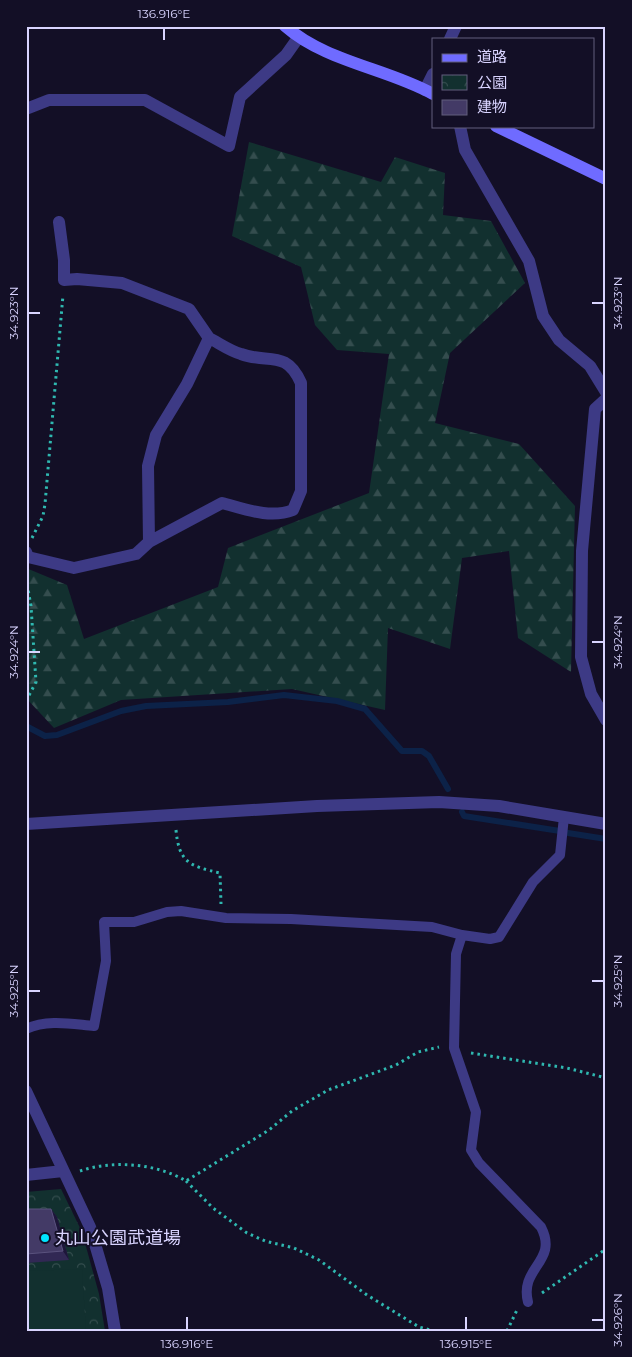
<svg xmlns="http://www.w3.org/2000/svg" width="632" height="1357" viewBox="0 0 632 1357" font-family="Montserrat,'Noto Sans JP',sans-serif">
  <defs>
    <pattern id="forest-firs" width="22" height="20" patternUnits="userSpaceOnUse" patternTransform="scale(1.25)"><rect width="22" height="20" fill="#12302f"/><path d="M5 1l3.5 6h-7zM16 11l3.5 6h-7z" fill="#344d4e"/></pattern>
    <pattern id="park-crowns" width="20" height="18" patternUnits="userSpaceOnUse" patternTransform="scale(1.25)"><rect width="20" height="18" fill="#12302f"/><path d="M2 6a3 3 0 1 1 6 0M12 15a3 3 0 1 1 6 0" fill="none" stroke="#344d4e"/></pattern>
  </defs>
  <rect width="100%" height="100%" fill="#130f26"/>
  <path fill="url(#forest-firs)" d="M249,142l132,40 14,-25 50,16 -2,42 48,6 34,62 -75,70 -15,70 84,21 56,62 -4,166 -53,-34 -9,-87 -47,7 -12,91 -62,-21 -3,82 -93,-21 -171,11 -67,28 -28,-30v-130l41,17 17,54 134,-52 10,-39 141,-55 20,-139 -52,-4 -22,-25 -14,-58 -69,-31z"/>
  <path fill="url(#park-crowns)" d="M61,1189l21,43 17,62 6,37h-79v-139z"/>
  <path fill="#12302f" d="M82,1269l4,62h-60v-60z"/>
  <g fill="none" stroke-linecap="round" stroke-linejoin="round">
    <path stroke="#0c2248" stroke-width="6" d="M26,726l19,10 12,-1 64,-24 25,-5 82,-4 56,-7 53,6 28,8 37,42h20l7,5 19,33
      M462,812l2,4 96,15
      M568,833l38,6"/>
    <path stroke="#2fb8b0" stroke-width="3" stroke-dasharray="2.5 4" stroke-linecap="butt" d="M32,538l11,-22 2,-12 18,-209
      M26,578l5,28 5,76 -10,19
      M176,830c3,33 14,36 44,43l1,31
      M471,1053l96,15 39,10
      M80,1171c32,-11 76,-8 106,10l83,-51 23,-19 36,-21 68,-25 22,-13 21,-5
      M186,1181l27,27 34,25 18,8 29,7 25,12 48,35 52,32 15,4
      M542,1293l64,-44
      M507,1331l10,-21"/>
    <path stroke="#3d3a85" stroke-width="10" d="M462,935l-6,19 -2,94 22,64 -5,38 8,13 62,64c18,35 -22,40 -13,75
      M26,1029c22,-10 45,-5 68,-3l12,-65 -2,-39h30l33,-10 14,-1 45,7 65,1 141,8 30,8 28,4 9,-2 34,-55 27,-27 4,-38"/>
    <path stroke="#3d3a85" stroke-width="12" d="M450,39l6,-13
      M425,90l8,-16
      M26,109l23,-9h96l84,46 11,-49 46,-42 12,-17
      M460,126l5,24 64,111 14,55 16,24 31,26 16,26
      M606,399l-11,10 -13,142 -1,106 10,37 15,26
      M149,542l73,-39c23,6 48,16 71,7l8,-19v-108c-15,-34 -33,-19 -60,-29 -11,-3 -22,-11 -32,-16
      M26,552l2,5 46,11 62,-14 13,-12 -1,-76 8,-31 31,-51 22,-46 -20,-29 -67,-26 -45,-4 -13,1v-20l-5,-38
      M26,824l291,-18 122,-4 60,4 107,18
      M26,1091l64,136 18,61 7,43
      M26,1175l37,-4"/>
    <path stroke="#6f6bff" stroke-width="12" d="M285,26c41,36 101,42 148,68
      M496,126l110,53"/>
  </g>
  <path fill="#312854" d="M26,1209h25l6,8 12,43 -43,3z"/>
  <path fill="#1d163a" d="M51,1209l6,8 12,43 -6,-9z"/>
  <path fill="#433a66" stroke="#5a527e" d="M26,1209h25l12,42 -37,3z"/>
  <path fill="none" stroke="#d9d4ff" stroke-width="2" d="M164,28v12M592,303h12M28,313h12M592,642h12M28,652h12M592,981h12M28,991h12M187,1317v13M466,1317v13M592,1320h12"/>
  <circle fill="#00e5ff" stroke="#130f26" stroke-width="2" cx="45" cy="1238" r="5"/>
  <g text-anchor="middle" stroke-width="4" stroke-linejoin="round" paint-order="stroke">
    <g font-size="18" fill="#d9d4ff" stroke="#130f26" text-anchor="start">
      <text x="55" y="1244">丸山公園武道場</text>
    </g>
  </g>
  <rect width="632" height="1357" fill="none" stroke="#130f26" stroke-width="55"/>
  <rect x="432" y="38" width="162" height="90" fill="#130f26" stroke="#625e7d"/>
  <rect x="442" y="54" width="25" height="8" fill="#6f6bff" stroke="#625e7d"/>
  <text x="477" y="62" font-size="15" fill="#d9d4ff">道路</text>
  <rect x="442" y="75" width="25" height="15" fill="url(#park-crowns)" stroke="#625e7d"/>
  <text x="477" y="88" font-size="15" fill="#d9d4ff">公園</text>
  <rect x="442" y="100" width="25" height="15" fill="#433a66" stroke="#625e7d"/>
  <text x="477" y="112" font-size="15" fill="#d9d4ff">建物</text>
  <rect x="28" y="28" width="576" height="1302" fill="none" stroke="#d9d4ff" stroke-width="2"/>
  <g font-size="12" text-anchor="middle" fill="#d9d4ff">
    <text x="164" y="18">136.916°E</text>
    <text transform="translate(618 303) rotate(-90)" y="4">34.923°N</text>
    <text transform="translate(14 313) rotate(-90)" y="4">34.923°N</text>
    <text transform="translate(618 642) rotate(-90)" y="4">34.924°N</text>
    <text transform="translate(14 652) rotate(-90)" y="4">34.924°N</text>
    <text transform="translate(618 981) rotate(-90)" y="4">34.925°N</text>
    <text transform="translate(14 991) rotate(-90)" y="4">34.925°N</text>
    <text transform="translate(618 1320) rotate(-90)" y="4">34.926°N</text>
    <text x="187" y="1348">136.916°E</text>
    <text x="466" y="1348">136.915°E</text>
  </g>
</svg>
